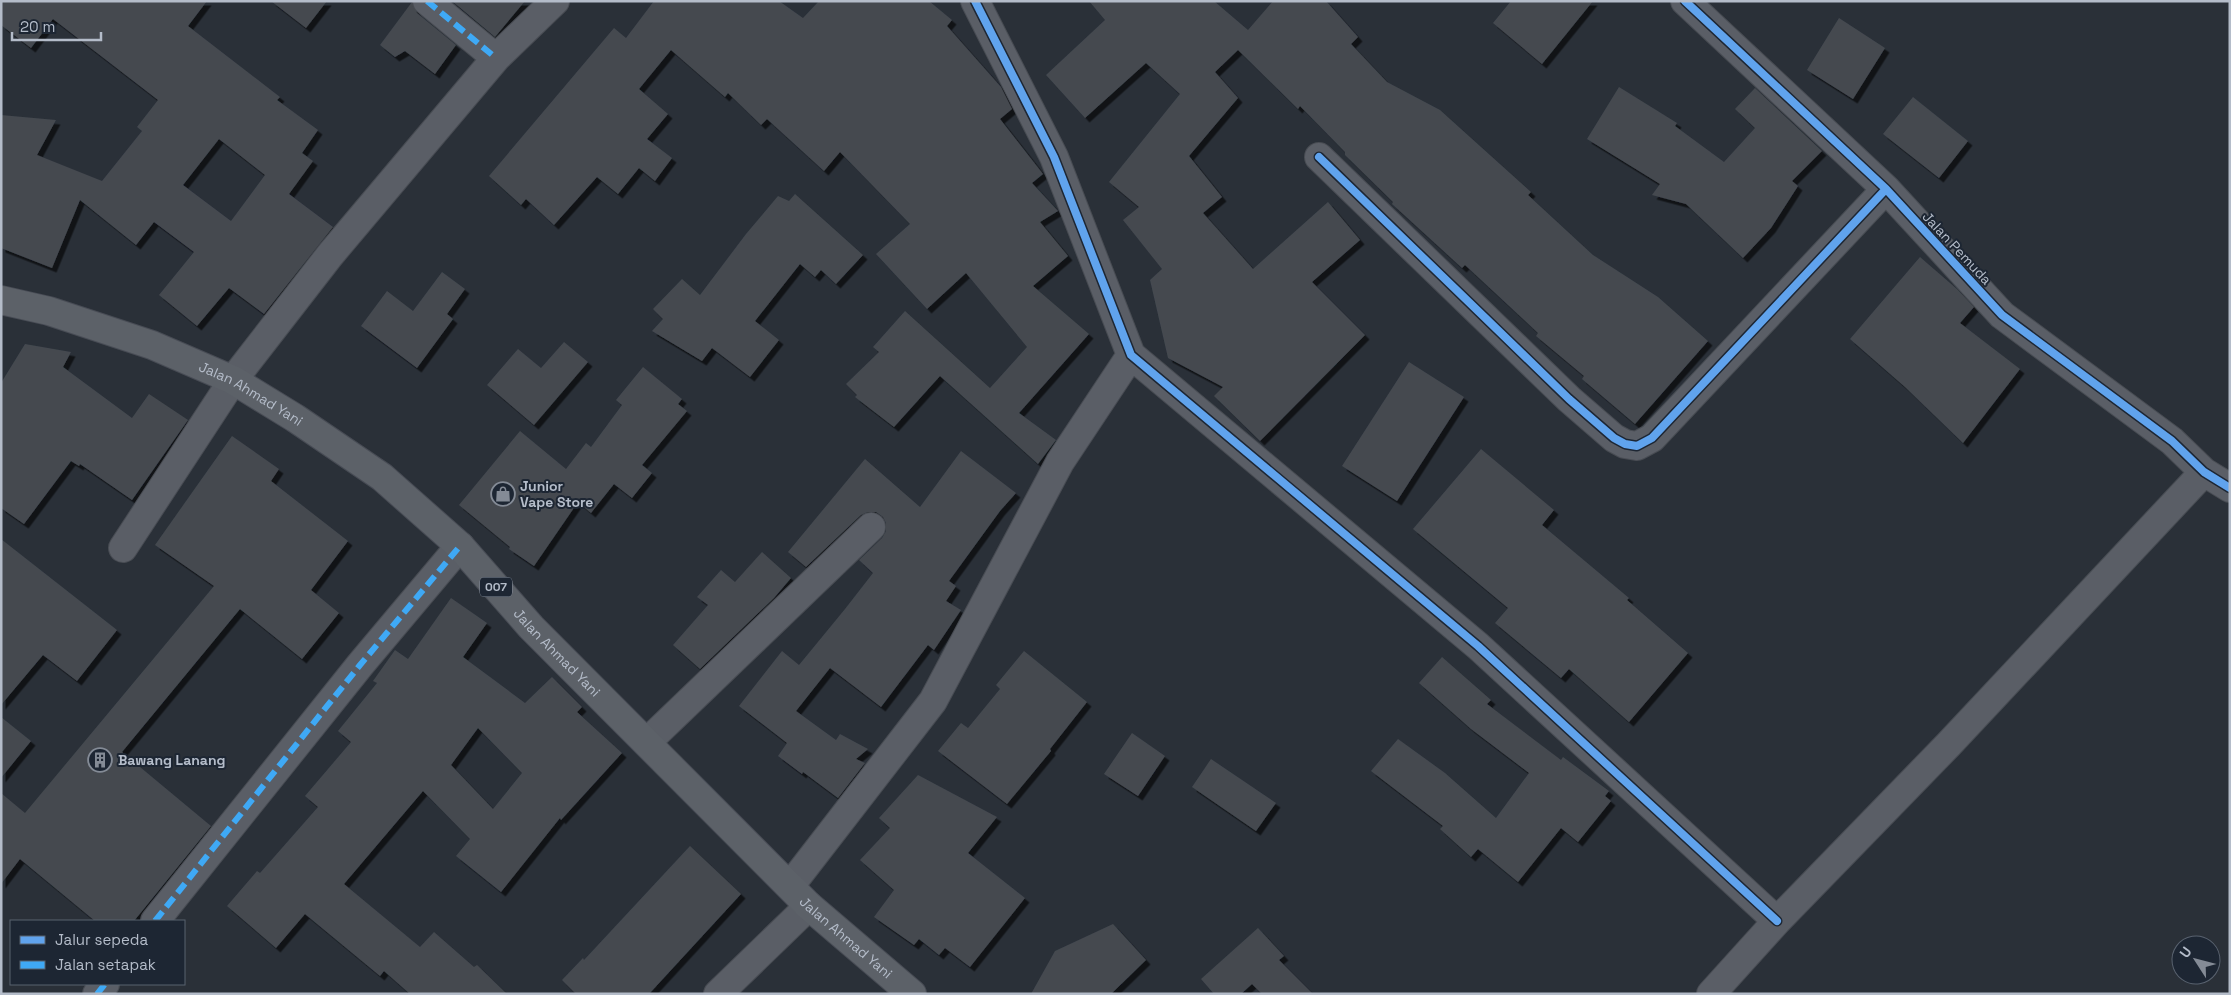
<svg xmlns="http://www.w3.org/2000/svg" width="2231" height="995" viewBox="0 0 2231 995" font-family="'Space Grotesk',sans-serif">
  <defs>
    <filter id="shadow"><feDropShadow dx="4.5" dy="4.5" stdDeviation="0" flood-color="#0009"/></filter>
  </defs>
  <rect width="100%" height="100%" fill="#2a3038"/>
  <path fill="#444950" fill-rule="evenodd" filter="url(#shadow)" d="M1,1h206l-19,25 92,71 -3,3 41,30 -16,23 11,8 -24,33 44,33 -69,87 -35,-26 -32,38 -38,-31 35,-43 -40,-30 -18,23 -56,-45 -28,68 -51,-20v-133l55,5 -19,35 65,26 40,-50 -5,-4 21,-27 -105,-81 -22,29 -30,-23zM219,139l46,36 -34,46 -48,-36z
    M271,1h56l-21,27z
    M452,1h73l-30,36z
    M654,1h125l24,17 16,-17h110l23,19 -5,6 54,61 11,22 -12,10 43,55 -11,9 26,28 -18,11 28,34 -35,30 56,48 -70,79 37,27 -18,24 -98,-88 -46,51 -39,-30 2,-2 -11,-11 33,-32 -6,-5 32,-36 85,77 37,-41 -61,-74 -39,36 -51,-55 34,-30 -70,-72 -16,19 -57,-52 -6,6 -33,-32 -3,4 -54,-47 -32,39 29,25 -21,25 25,19 -17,23 -16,-13 -21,26 -21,-17 -43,48 -28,-26 -5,6 -32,-29 125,-148 12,10z
    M1089,1h125l34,29 25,-29h53l32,36 -7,7 36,38 53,28 91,82 -3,3 65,60 65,42 50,44 -73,83 -53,-45 2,-3 -48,-40 2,-3 -73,-68 -3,3 -70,-64 1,-2 -48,-47v-3l-45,-46 -2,3 -60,-59 -23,22 23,26 -49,58 33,41 -19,16 50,56 75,-67 32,38 -48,42 53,53 -105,106 -46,-45 9,-9 -55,-29 -18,-78 12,-11 -39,-49 16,-13 -30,-25 71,-88 -34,-31 -61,55 -39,-43 59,-55z
    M1511,1h82l-51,63 -49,-41z
    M412,2l5,11 39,32 -21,29 -30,-23 -10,6 -15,-12z
    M1839,18l46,30 -32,51 -46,-29z
    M1619,87l58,36 -2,3 49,36 31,-34 -20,-19 20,-21 67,63 -30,30 6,5 -27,42 -28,30 -57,-54 -34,-9 8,-11 -73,-45z
    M1913,97l55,44 -29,37 -56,-44z
    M795,194l68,61 -27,29 -15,-14 -6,7 -15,-13 -45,57 24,19 -29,37 -38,-29 -10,13 -50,-30 11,-12 -10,-10 29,-30 18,16 46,-61 32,-38 11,5z
    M1920,257l37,32 17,18 -14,16 60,46 -57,74 -58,-56 -55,-48z
    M442,272l23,17 -18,25 6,5 -36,49 -56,-42 26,-35 26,20z
    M564,342l24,20 -54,63 -47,-40 31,-36 23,19z
    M25,344l46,8 -8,15 69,51 17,-24 39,26 -56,80 -52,-36 -1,2 -8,-5 -47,63 -23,-16v-125z
    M1409,362l55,35 -67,104 -55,-35z
    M643,367l39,32 -4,5 9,7 -45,54 10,8 -20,25 -18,-14 -23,29 -13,-11 -44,64 -25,-17 1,-2 -51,-42 61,-74 46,38 20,-26 5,4 31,-42 -6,-5z
    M232,436l47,33 -8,12 77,60 -37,49 28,23 -37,46 -62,-50 -118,143 89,74 -77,95h-39l-75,-62 -19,25v-91l24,20 189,-227 -59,-41z
    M1481,449l73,61 -12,15 87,73 -2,2 61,53 -59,69 -60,-53 -8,9 -66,-55 13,-15 -95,-79z
    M961,451l55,42 -16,18 -51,70 7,5 -10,15 15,9 -27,40 -6,-5 -47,62 -51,-39 -34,43 40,29 4,-6 28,15 -12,10 9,4 -27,35 -35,-26 -1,2 -24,-18 9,-13 -48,-37 43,-55 17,14 46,-56 28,-36 -14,-13 23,-22 4,-7v-8l-3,-6 -7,-5h-8l-7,3 -55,52 -18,-15 77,-93 55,48z
    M1,539l116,91 -40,51 -34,-26 -42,50z
    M762,552l29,26 -17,20 -74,71 -27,-24 35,-40 -11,-8 24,-27 14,12z
    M451,598l36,25 -24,34 62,46 27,-26 30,30 -5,5 45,41 -61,67 -1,-2 -59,74 -45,-36 14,-17 -47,-48 -79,93 76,63 14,-15 40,35 3,-2 30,29h-97l-26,-23 -4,5 -75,-62 -29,34 -49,-42 30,-35 3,2 58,-66 -13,-11 46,-54 -13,-11 39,-48 -4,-2 22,-31 13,9zM478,728l44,45 -29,36 -42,-44z
    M1024,651l63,51 -37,47 1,2 -44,53 -69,-53 23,-28 7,5 32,-39 -4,-4z
    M1442,657l49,43 -4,4 74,56 2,-3 46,34 -4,5 6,5 -33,41 -17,-14 -43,54 -40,-33 -7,8 -31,-28 3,-3 -72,-55 27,-32 47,34 51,45 33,-45 -58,-44 -52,-46z
    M1,717l30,24 -30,37z
    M1132,733l33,23 -27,40 -34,-22z
    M1211,759l65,44 -20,28 -64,-44z
    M918,775l79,42 -29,36 57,45 -55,69 -25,-19 -6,7 -20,-16 -5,6 -40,-28 20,-27 -34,-30 30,-32 -11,-10z
    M690,846l51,48 -92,100h-73l-14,-14 21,-22 1,2z
    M1113,924l33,36 -35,34h-80l24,-43z
    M1258,928l26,28 -5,4 34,34h-51l-10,-10 -11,10h-27l-13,-15z"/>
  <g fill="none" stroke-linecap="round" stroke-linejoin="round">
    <g stroke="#484c53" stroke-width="30">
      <path id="minor" d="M427,1l69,57
        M975,1l79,156 77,198 347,291 299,275
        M1685,1l201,188 116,126 170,126 32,31 26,16
        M1319,157l250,242 45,39 11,6 12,2 15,-8 234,-249
        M123,548l110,-168 97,-125 166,-197 59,-57
        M647,742l224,-215
        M790,886l143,-185 127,-239 71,-107
        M155,921l205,-256 100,-119
        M97,994l8,-10
        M718,994l91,-88
        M1711,994l66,-73 172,-177 255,-272"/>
    </g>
    <g stroke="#484c55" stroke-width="30">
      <g id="primary">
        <path id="s1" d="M1,300l48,11 103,34 81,35 62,38 87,59 78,69 71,81 278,279 103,88"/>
      </g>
    </g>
    <use href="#minor" stroke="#5a5e66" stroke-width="28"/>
    <use href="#primary" stroke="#5c6168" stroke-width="28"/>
    <path stroke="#3fa9f5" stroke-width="6" stroke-dasharray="12 6" stroke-linecap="butt" d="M427,1l69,57
      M155,921l205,-256 100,-119
      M97,994l8,-10"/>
    <g stroke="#1d2633" stroke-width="11">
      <path id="cycleway" d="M975,1l79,156 77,198 347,291 299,275
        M1685,1l201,188 116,126 170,126 32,31 26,16
        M1319,157l250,242 45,39 11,6 12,2 15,-8 234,-249"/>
    </g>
    <use href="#cycleway" stroke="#60a3ed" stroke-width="8"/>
  </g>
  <defs>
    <g id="shop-ring" transform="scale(1.25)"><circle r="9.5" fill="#1d2633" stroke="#848b96" stroke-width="1.5"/><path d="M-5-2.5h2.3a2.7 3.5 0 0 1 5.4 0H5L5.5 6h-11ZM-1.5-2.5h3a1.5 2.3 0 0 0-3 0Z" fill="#848b96"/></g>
    <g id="building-ring" transform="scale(1.25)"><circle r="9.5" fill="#1d2633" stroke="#848b96" stroke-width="1.5"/><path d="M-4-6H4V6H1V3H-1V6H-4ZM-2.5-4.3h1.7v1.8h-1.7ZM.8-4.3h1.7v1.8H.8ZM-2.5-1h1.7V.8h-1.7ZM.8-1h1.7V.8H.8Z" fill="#848b96"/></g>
  </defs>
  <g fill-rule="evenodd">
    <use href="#shop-ring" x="503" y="494"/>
    <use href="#building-ring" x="100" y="760"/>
  </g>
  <g text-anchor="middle" stroke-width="4" stroke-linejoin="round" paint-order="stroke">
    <rect fill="#1d2633" stroke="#878f9c" stroke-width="1" x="480" y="577.5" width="32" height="19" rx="4"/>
    <g font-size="12" font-weight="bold" fill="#b4bcc9">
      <text x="496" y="591">007</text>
    </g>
    <g font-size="14" fill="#b4bcc9" stroke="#1d2633">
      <text transform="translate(1957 248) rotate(47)" y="5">Jalan Pemuda</text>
      <text dy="5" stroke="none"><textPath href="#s1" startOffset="268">Jalan Ahmad Yani</textPath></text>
      <text dy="5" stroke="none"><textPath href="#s1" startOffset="672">Jalan Ahmad Yani</textPath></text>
      <text dy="5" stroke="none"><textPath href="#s1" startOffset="1078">Jalan Ahmad Yani</textPath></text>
    </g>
    <g font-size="14" font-weight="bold" fill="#b4bcc9" stroke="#1d2633" text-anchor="start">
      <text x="520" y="491">Junior<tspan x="520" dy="16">Vape Store</tspan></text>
      <text x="118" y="765">Bawang Lanang</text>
    </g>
  </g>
  <rect width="2231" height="995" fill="none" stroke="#b4bcc9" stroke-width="5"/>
  <rect x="10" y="920" width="175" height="65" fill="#1d2633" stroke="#59626f"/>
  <rect x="20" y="936" width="25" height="8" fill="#60a3ed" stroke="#59626f"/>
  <text x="55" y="945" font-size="15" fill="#b4bcc9">Jalur sepeda</text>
  <rect x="20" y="961" width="25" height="8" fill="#3fa9f5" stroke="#59626f"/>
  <text x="55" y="970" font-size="15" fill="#b4bcc9">Jalan setapak</text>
  <g transform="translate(2196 960) rotate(306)"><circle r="24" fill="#1d2633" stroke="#59626f"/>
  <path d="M0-4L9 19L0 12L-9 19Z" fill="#848b96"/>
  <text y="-8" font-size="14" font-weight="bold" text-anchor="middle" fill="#b4bcc9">U</text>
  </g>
  <path d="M12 32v8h89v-8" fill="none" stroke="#b4bcc9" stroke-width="2.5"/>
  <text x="20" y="32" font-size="15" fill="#b4bcc9" stroke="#1d2633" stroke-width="4" paint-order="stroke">20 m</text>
</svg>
